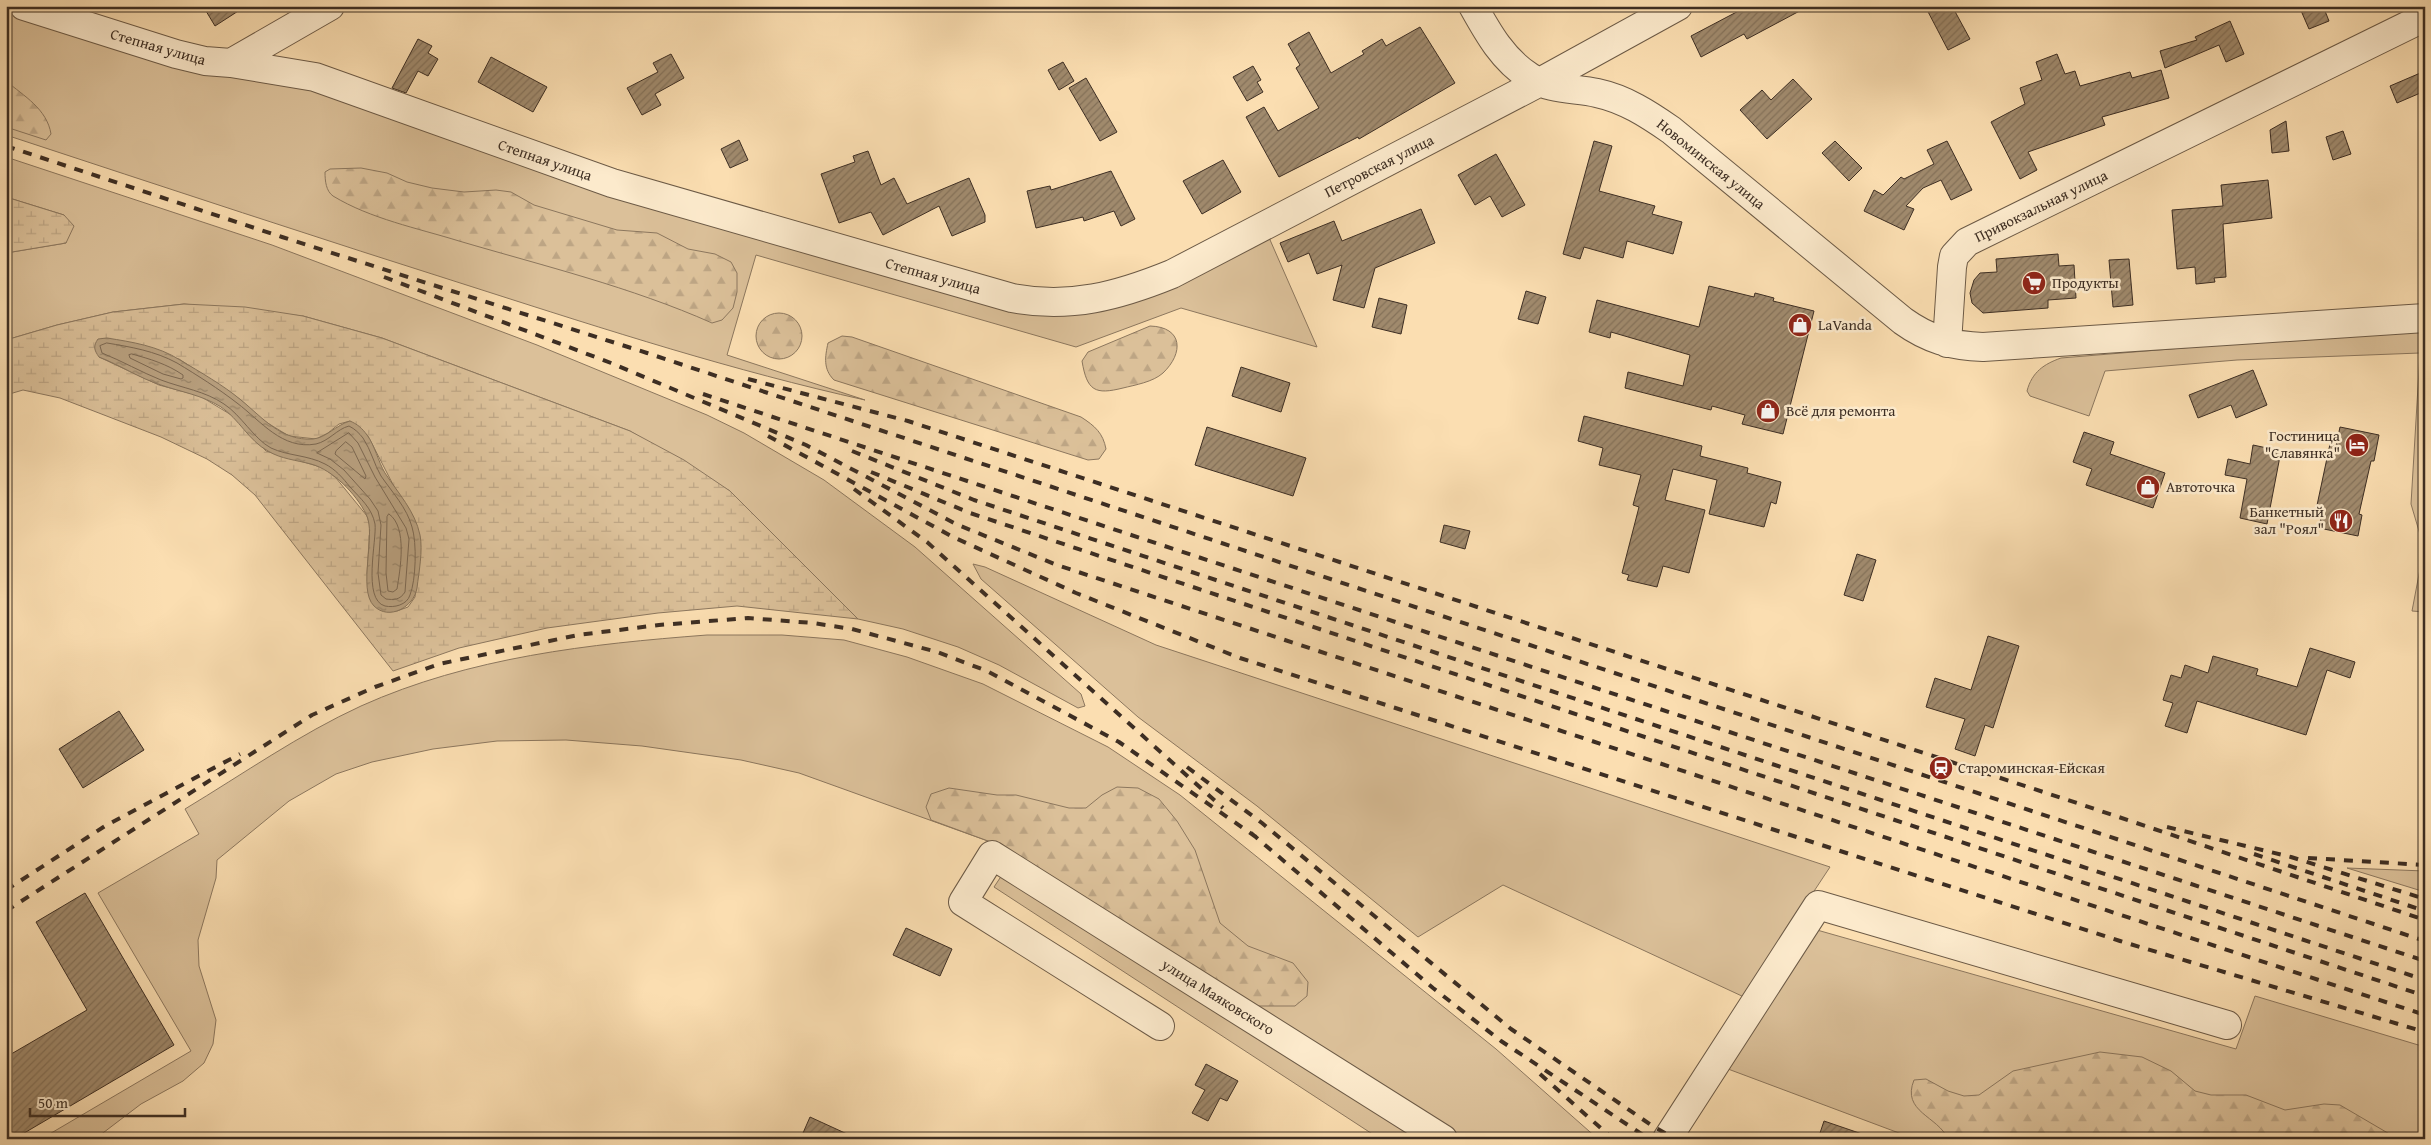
<svg xmlns="http://www.w3.org/2000/svg" width="2431" height="1145" viewBox="0 0 2431 1145" font-family="'Gentium Book Plus',serif">
  <defs>
    <pattern id="forest-firs" width="22" height="20" patternUnits="userSpaceOnUse" patternTransform="scale(1.25)"><rect width="22" height="20" fill="#dbc099"/><path d="M5 1l3.5 6h-7zM16 11l3.5 6h-7z" fill="#bda584"/></pattern>
    <pattern id="wetland-marsh" width="20" height="14" patternUnits="userSpaceOnUse" patternTransform="scale(1.25)"><rect width="20" height="14" fill="#dbc099"/><path d="M1 5h8M5 5V1M11 12h8M15 12V8" fill="none" stroke="#bda584"/></pattern>
    <pattern id="water-ripples" width="26" height="14" patternUnits="userSpaceOnUse" patternTransform="scale(1.25)"><rect width="26" height="14" fill="#baa281"/><path d="M2 4q2-2 4 0t4 0M15 11q2-2 4 0t4 0" fill="none" stroke="#988469"/></pattern>
    <pattern id="building-hatch" width="6" height="6" patternUnits="userSpaceOnUse" patternTransform="scale(1.25)"><rect width="6" height="6" fill="#a08a6d"/><path d="M-1 1l2-2M0 6l6-6M5 7l2-2" fill="none" stroke="#847159"/></pattern>
  </defs>
  <rect width="100%" height="100%" fill="#fbdeb1"/>
  <filter id="stains"><feTurbulence type="fractalNoise" baseFrequency=".004" numOctaves="4"/><feColorMatrix values="0 0 0 0 .2 0 0 0 0 .09 0 0 0 0 .02 0 0 0 .5 -.17"/></filter>
  <radialGradient id="worn" r=".72"><stop offset=".6" stop-color="#630" stop-opacity="0"/><stop offset="1" stop-color="#630" stop-opacity=".3"/></radialGradient>
  <path fill="#dbc099" stroke="#8c775e" d="M6,10l168,53 118,18 741,228 234,-76 50,114 -136,-39 -105,39 -320,-92 -29,100 138,45c-131,-29 -258,-70 -386,-111 -158,-50 -315,-102 -473,-154z
    M6,157l266,88 265,100 170,70 37,18 80,47 91,67 166,147 4,12 -7,2 -79,-43 -41,-18 -55,-18 -45,-10 -128,-128 -100,-60 -248,-93 -79,-22 -119,-12 -71,8 -56,13 -51,15v-87l60,-10 -2,-28 -58,-18z
    M2425,328v284l-13,-1 12,-63 -13,-44 9,-151 -183,7 -132,11 -16,45 -59,-20 -3,-5c5,-19 17,-27 34,-33z
    M973,564l12,3 171,78 674,222 -86,130 -241,-112 -85,52 -161,-131 -119,-89 -157,-138z
    M707,635h75l62,5 63,17 76,27 125,63 72,48 316,254 102,90h-135l-464,-294 -200,-72 -58,-13 -99,-14 -76,-6 -69,1 -64,8 -61,13 -36,12 -47,27 -72,59 -1,18 -18,62 1,26 17,54 -3,24 -9,19 -21,18 -42,23 -46,35h-54l150,-88 -93,-158 101,-59 -14,-25c58,-35 115,-75 176,-103 109,-49 228,-62 346,-71z
    M2347,868l78,3v21z
    M1002,875l416,264h-38l-386,-252z
    M1817,930l419,119 19,-53 170,51v92h-510l-187,-70z"/>
  <path fill="url(#forest-firs)" stroke="#8c775e" d="M6,81c18,15 41,28 45,53l-5,6 -40,-13z
    M361,168l26,5 20,9 25,6 32,4 32,-2 15,2 23,13 83,25 40,3 31,16 27,5 16,8 6,11v19l-4,16 -11,12 -10,3c-81,-36 -168,-57 -253,-82 -42,-13 -88,-22 -126,-45 -7,-5 -8,-15 -8,-24l5,-3z
    M756 336a23 23 0 1 1 46 0a23 23 0 1 1-46 0Z
    M1150,326c33,1 34,27 13,47 -10,9 -28,12 -40,15 -28,7 -36,3 -41,-27l6,-9z
    M842,336l10,1 229,80c14,9 22,16 25,32l-7,10 -11,1 -254,-80c-11,-11 -9,-23 -6,-37z
    M1117,787l21,1 21,11 18,22 18,29 25,73 28,23 45,17 15,19 -1,14 -12,10h-47l-249,-161 -68,-25 -5,-13 5,-13 18,-6 48,7h19l53,13h17l16,-13z
    M2100,1052l42,5 29,14 24,20 16,4h35l39,15 39,-6 16,1 58,34h-450c-10,-23 -47,-27 -34,-59l12,-1 22,12 16,5 15,-1 34,-24z"/>
  <path fill="url(#wetland-marsh)" stroke="#8c775e" fill-rule="evenodd" d="M6,197l58,18 10,11 -8,17 -60,10z
    M184,304l61,3 58,9 79,22 248,93 54,29 46,31 128,128 -121,-13 -79,7 -111,15 -88,20 -66,23 -138,-176 -23,-20 -25,-16 -46,-22 -101,-39 -37,-8 -17,5v-55l51,-15 56,-13zM99,357l80,2 62,41 20,19 28,17 27,3 12,-6 11,-9 11,-3 18,15 52,101 -5,60 -7,10 -11,4h-13l-17,-37 3,-48 -3,-10 -31,-38 -12,-10 -58,-17 -33,-35 -33,-20 -41,-11z"/>
  <path fill="url(#water-ripples)" stroke="#88745b" d="M107,338c25,4 51,8 73,22 20,12 43,25 61,40 22,18 40,41 72,39 13,-1 23,-14 37,-18 7,3 12,7 17,14 8,11 11,26 18,38 13,20 30,38 35,62 3,16 -1,36 -3,53 -3,19 -28,33 -43,18 -17,-17 3,-72 -8,-92 -10,-20 -33,-44 -55,-50 -15,-4 -30,-5 -43,-13 -19,-10 -29,-32 -47,-44 -19,-12 -40,-15 -60,-22 -22,-7 -41,-20 -62,-28 -5,-7 -6,-11 -1,-18z"/>
  <g fill="none" stroke-linecap="round" stroke-linejoin="round">
    <path stroke="#7c6852" stroke-width="1" d="M107,343c24,4 48,8 70,20 20,12 42,26 60,40 24,18 45,47 79,41 13,-3 21,-15 33,-18 6,3 10,7 14,12 8,12 11,26 18,38 11,16 26,32 31,51 5,16 4,53 -2,68 -3,10 -16,13 -25,11 -23,-6 -8,-66 -10,-82 -3,-16 -15,-26 -25,-37 -7,-9 -15,-18 -25,-23 -17,-9 -37,-8 -54,-16 -17,-9 -30,-33 -47,-44 -19,-13 -42,-16 -63,-24 -20,-8 -39,-19 -59,-27l-2,-7z
      M132,354c18,5 35,10 51,21v3l-2,1 -18,-5 -33,-16 -1,-3z
      M349,433l9,10 17,34 31,51 3,11 -4,53c-5,8 -11,8 -19,7l-5,-4 -3,-22 3,-48 -3,-14 -8,-12 -26,-29 -14,-11 -13,-6z
      M346,442l6,5 14,29 -1,3 -30,-25 1,-3z
      M389,514c19,13 11,56 8,75l-4,3 -5,-1 -2,-18 1,-56z"/>
  </g>
  <path fill="url(#building-hatch)" stroke="#3d2e23" d="M203,6h43l-31,20z
    M1748,6h61l-62,33 -3,-5 -43,23 -10,-21z
    M1925,6h27l18,33 -22,11z
    M2299,6h24l6,15 -20,8z
    M2230,21l14,33 -18,8 -7,-17 -54,23 -5,-17 37,-11 -2,-3z
    M1420,27l35,56 -96,56 -1,-2 -79,40 -33,-60 18,-10 14,24 41,-23 -23,-40 4,-3 -12,-21 21,-12 22,41 33,-19 -2,-3 20,-12 4,7z
    M418,39l14,7 -4,7 10,6 -10,17 -10,-5 -12,22 -14,-5z
    M671,54l13,24 -29,16 6,11 -19,10 -15,-27 31,-16 -5,-9z
    M2057,54l8,20 10,-3 5,15 50,-14 2,6 29,-8 8,28 -67,19 3,8 -77,27 9,18 -17,9 -29,-57 34,-18 -5,-16 22,-8 -6,-18z
    M491,57l56,30 -14,25 -55,-30z
    M1063,62l11,19 -15,9 -11,-20z
    M1253,66l8,14 -4,2 6,10 -16,9 -14,-24z
    M2425,71v20l-28,12 -7,-17z
    M1086,78l31,54 -17,9 -31,-53z
    M1793,79l19,20 -45,40 -27,-29 22,-20 9,10z
    M2286,121l3,30 -17,2 -2,-23z
    M2343,131l8,23 -18,6 -7,-23z
    M739,140l9,20 -18,8 -9,-19z
    M1594,141l18,5 -13,45 56,15 -3,8 30,8 -9,32 -46,-13 -4,17 -39,-11 -4,12 -17,-5z
    M1835,141l27,27 -13,13 -27,-28z
    M1947,141l25,49 -21,10 -10,-20 -18,8 -17,18 8,3 -10,21 -40,-19 10,-21 9,5 18,-18 3,2 30,-15 -7,-14z
    M868,151l13,34 13,-7 13,26 62,-26 16,37v7l-33,14 -13,-30 -56,29 -12,-23 -32,11 -18,-49 34,-12 -2,-6z
    M1496,154l29,51 -23,12 -12,-21 -15,9 -17,-30z
    M1223,160l18,32 -39,22 -19,-33z
    M1111,171l24,48 -14,7 -7,-15 -30,10 -1,-4 -47,11 -9,-37 23,-5 1,4z
    M2268,180l4,38 -49,6 3,53 -12,1 1,4 -19,2 -1,-17 -18,2 -5,-59 51,-4 -2,-21z
    M1421,209l14,34 -60,25 -11,40 -31,-8 9,-35 -25,9 -8,-21 -21,9 -8,-19 54,-22 8,20z
    M2058,254l1,12 15,-1 2,33 -28,2v8l-65,5 -11,-10 -2,-10 4,-13 6,-7 17,-1 -1,-13z
    M2129,259l4,46 -20,2 -4,-47z
    M1709,286l45,11 1,-4 19,5 -1,3 41,10 -31,123 -41,-10 3,-9 -33,-9 -1,4 -86,-22 3,-16 55,14 7,-31 -79,-23 -1,6 -21,-6 8,-32 102,27z
    M1526,291l20,6 -8,27 -20,-5z
    M1379,298l28,7 -6,29 -29,-7z
    M1241,367l49,16 -9,29 -49,-16z
    M2253,370l14,35 -31,13 -5,-13 -33,13 -9,-23z
    M1584,416l118,30 -2,10 48,12 -1,5 34,9 -5,22 -5,-2 -7,25 -55,-13 8,-34 -44,-11 -8,31 40,10 -16,63 -26,-7 -6,21 -30,-7 2,-5 -7,-2 17,-66 -6,-2 8,-30 -42,-10 4,-17 -25,-7z
    M1207,427l99,31 -13,38 -98,-31z
    M2340,427l39,8 -5,26h-3l-12,53 3,1 -4,21 -39,-8 3,-16 -6,-2 14,-66 6,2z
    M2084,432l30,10 -4,12 55,19 -12,35 -67,-23 6,-16 -19,-7z
    M2253,445l28,6 -14,73 -27,-6 7,-39 -22,-4 3,-16 22,5z
    M1444,525l26,6 -5,18 -25,-7z
    M1857,554l19,6 -13,41 -19,-6z
    M1988,636l31,10 -26,82 -8,-3 -10,31 -20,-7 10,-30 -39,-12 9,-29 36,12z
    M2310,648l45,14 -5,16 -23,-8 -21,65 -109,-34 -10,32 -22,-7 8,-23 -10,-3 8,-25 10,3 4,-13 23,8 5,-17 45,13 -2,6 41,12z
    M119,711l25,39 -61,38 -24,-39z
    M85,893l89,152 -160,94h-8v-82l81,-47 -51,-88z
    M906,928l46,21 -12,27 -47,-21z
    M1206,1064l32,17 -11,20 -7,-3 -12,23 -16,-8 13,-23 -10,-5z
    M810,1117l48,22h-43l-12,-6z
    M1824,1121l44,15 -1,3h-49z"/>
  <g fill="none" stroke-linecap="round" stroke-linejoin="round">
    <g stroke="#6c5a46" stroke-width="30">
      <path id="minor" d="M24,6l152,48 29,7 26,2 84,14 297,106 400,115c58,11 106,-2 160,-24l368,-192 138,-76
        M1473,6c15,27 30,54 57,71 20,13 44,11 67,16 28,6 51,21 74,37l232,191c25,18 49,25 80,26l442,-29
        M231,63l99,-57
        M1947,343l5,-76 2,-11 13,-14 458,-225
        M1160,1026l-197,-124 29,-47 451,284
        M1667,1139l151,-234 409,120"/>
    </g>
    <use href="#minor" stroke="#fceacc" stroke-width="28"/>
    <path stroke="#3d2e23" stroke-width="4" stroke-dasharray="9 9" stroke-linecap="butt" d="M6,146l276,91 365,116 1778,588
      M384,277l227,86 195,82 152,80 99,40 1368,450
      M748,379l160,42 1169,382 348,117
      M703,394l1722,567
      M768,436l185,101 123,56 164,65 880,283 305,91
      M852,451l122,49 1451,480
      M871,472l99,41 1455,483
      M854,489l73,53 296,266
      M1187,767l75,56 249,206 143,98 22,12
      M2167,827l124,30 134,42
      M1251,833l182,155 68,53 148,98
      M2254,854l171,57
      M2308,858l117,7
      M6,890l99,-64 135,-72
      M6,911l306,-196 63,-28 64,-23 139,-29 81,-10 89,-7 65,5 39,6 85,23 50,19 132,71 137,95
      M1540,1074l73,65"/>
  </g>
  <defs>
    <g id="supermarket-disc" transform="scale(1.25)"><circle r="9.5" fill="#8f2418" stroke="#fceacc"/><path d="M-6-5.5h2.5l.6 2H6L4.5 2H-2.5L-4.4-4H-6ZM-1.5 3.2a1.3 1.3 0 1 0 .1 0ZM3 3.2a1.3 1.3 0 1 0 .1 0Z" fill="#fff"/></g>
    <g id="shop-disc" transform="scale(1.25)"><circle r="9.5" fill="#8f2418" stroke="#fceacc"/><path d="M-5-2.5h2.3a2.7 3.5 0 0 1 5.4 0H5L5.5 6h-11ZM-1.5-2.5h3a1.5 2.3 0 0 0-3 0Z" fill="#fff"/></g>
    <g id="hotel-disc" transform="scale(1.25)"><circle r="9.5" fill="#8f2418" stroke="#fceacc"/><path d="M-6-4.5h1.5V1H6V5H4.5V3h-9V5H-6ZM-4 0a1.8 1.8 0 1 1 3.6 0ZM.5 0V-2.5h3Q6-2.5 6 0Z" fill="#fff"/></g>
    <g id="restaurant-disc" transform="scale(1.25)"><circle r="9.5" fill="#8f2418" stroke="#fceacc"/><path d="M-5-6h1v4h1v-4h1v4h1v-4h1v5L-1.5 .5V6h-2V.5L-5-1ZM5-6V6H3V1.5H1.5Q1.5-4 5-6Z" fill="#fff"/></g>
    <g id="station-disc" transform="scale(1.25)"><circle r="9.5" fill="#8f2418" stroke="#fceacc"/><path d="M-3-6H3Q5-6 5-4V2Q5 4 3 4L4.5 6H3L1.5 4h-3L-3 6H-4.5L-3 4Q-5 4-5 2V-4Q-5-6-3-6ZM-3.5-4v3h7v-3ZM-3.5 1v1.5H-2V1ZM2 1v1.5H3.5V1Z" fill="#fff"/></g>
  </defs>
  <g fill-rule="evenodd">
    <use href="#supermarket-disc" x="2034" y="283"/>
    <use href="#shop-disc" x="1800" y="325"/>
    <use href="#shop-disc" x="1768" y="411"/>
    <use href="#hotel-disc" x="2357" y="445"/>
    <use href="#shop-disc" x="2148" y="487"/>
    <use href="#restaurant-disc" x="2341" y="521"/>
    <use href="#station-disc" x="1941" y="768"/>
  </g>
  <g text-anchor="middle" stroke-width="5" stroke-linejoin="round" paint-order="stroke">
    <g font-size="15" fill="#3d2e23" stroke="#fceacc">
      <text transform="translate(158 47) rotate(16)" y="5">Степная улица</text>
      <text transform="translate(545 160) rotate(19)" y="5">Степная улица</text>
      <text transform="translate(1711 164) rotate(39)" y="5">Новоминская улица</text>
      <text transform="translate(1379 166) rotate(-27)" y="5">Петровская улица</text>
      <text transform="translate(2041 206) rotate(-26)" y="5">Привокзальная улица</text>
      <text transform="translate(933 276) rotate(16)" y="5">Степная улица</text>
      <text transform="translate(1218 997) rotate(32)" y="5">улица Маяковского</text>
    </g>
    <g font-size="15" fill="#3d2e23" stroke="#fceacc" text-anchor="start">
      <text x="2052" y="288">Продукты</text>
      <text x="1818" y="330">LaVanda</text>
      <text x="1786" y="416">Всё для ремонта</text>
      <text x="2340" y="441" text-anchor="end">Гостиница<tspan x="2340" dy="17">"Славянка"</tspan></text>
      <text x="2166" y="492">Автоточка</text>
      <text x="2324" y="517" text-anchor="end">Банкетный<tspan x="2324" dy="17">зал "Роял"</tspan></text>
      <text x="1958" y="773">Староминская-Ейская</text>
    </g>
  </g>
  <rect width="2431" height="1145" fill="none" stroke="#fbdeb1" stroke-width="25"/>
  <rect x="8" y="8" width="2416" height="1130" fill="none" stroke="#3d2e23" stroke-width="2.5"/>
  <rect x="12" y="12" width="2406" height="1120" fill="none" stroke="#3d2e23"/>
  <path d="M30 1108v8h155v-8" fill="none" stroke="#3d2e23" stroke-width="2.5"/>
  <text x="38" y="1108" font-size="15" fill="#3d2e23" stroke="#fceacc" stroke-width="4" paint-order="stroke">50 m</text>
  <rect width="100%" height="100%" filter="url(#stains)"/>
  <rect width="100%" height="100%" fill="url(#worn)"/>
</svg>
